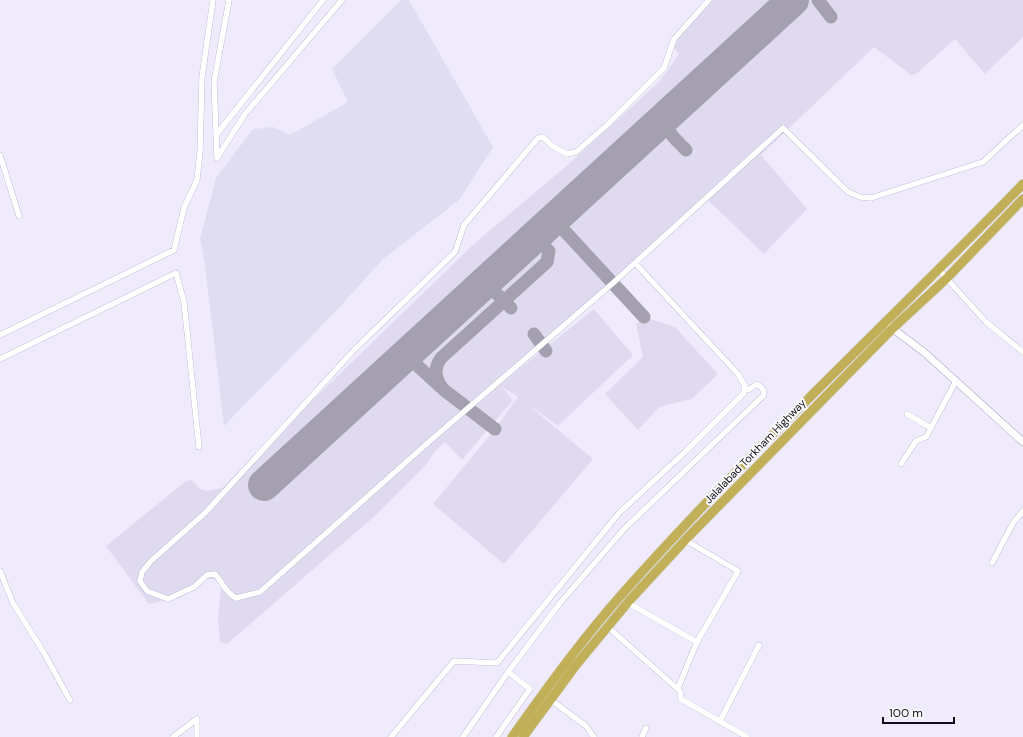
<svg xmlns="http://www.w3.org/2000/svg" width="1023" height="737" viewBox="0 0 1023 737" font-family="'DM Sans',sans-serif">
  <rect width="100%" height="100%" fill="#f0eafd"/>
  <path fill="#e0dcf2" d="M401,0h8l84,147 -34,53 -76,59 -47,52 -112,115 -19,-161 -5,-26 16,-61 37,-49 20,-2 17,8 58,-33 -16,-33z"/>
  <path fill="#e0daf1" d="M713,0h310v37l-38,37 -30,-35 -39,35 -5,1 -37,-28 -113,108 46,54 -43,45 -56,-54 -194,173 80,-64 39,46 -75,71 -32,-23 67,56 -89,105 -71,-60 62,-75 23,-32 -17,-11 12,14 -51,60 -17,-18 -9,8 -11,16 -49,49 -149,129 -7,-2 -2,-25 3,-29 -4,-9h-10l-15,12 -13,7 -30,6 -43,-58 80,-65 6,-1 8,9 7,2 15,-3 254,-246 94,-79 89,-81 20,-28 -5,-6 7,-15z
    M644,317l31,10 43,47 -26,25 -33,8 -21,23 -33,-36 38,-37 -7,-33z"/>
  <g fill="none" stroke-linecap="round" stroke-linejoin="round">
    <path stroke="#a4a0af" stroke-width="13" d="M818,0l13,17
      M787,5l8,-5
      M675,108c-16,20 -3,27 11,42
      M640,140l19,-11 10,3
      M563,211l-5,8 2,7 84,91
      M545,226l8,-4 7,4
      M490,277l-1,9 22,22
      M476,290l6,-4h7
      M534,334l12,17
      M409,351l1,8 34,31 51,39
      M397,362l8,-3 6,2
      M444,390c-9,-10 -11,-21 -3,-32l106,-96 2,-11 -14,-14"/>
    <path stroke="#a4a0af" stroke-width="32" d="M264,485l529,-485"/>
    <g stroke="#aba1c0" stroke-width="6">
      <path id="minor" d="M709,0l-35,39 -10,29 -57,57 -31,27 -9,2 -16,-9 -8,-8 -5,1 -74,87 -9,27 -101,98 -149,163 -54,48 -9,11 -2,9 7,10 21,8 26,-12 13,-12 8,-1c8,9 10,18 21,24l24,-6 171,-152 182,-157 170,-155 65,64 12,5 11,1 112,-36 40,-37
        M216,135l107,-135
        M0,155l19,61
        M217,158l28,-44 97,-114
        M217,158l-3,-76 15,-82
        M939,270l47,52 37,30
        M0,335l174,-85 10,-42 13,-28 3,-28 2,-75 11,-77
        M0,359l176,-86 8,29 15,145
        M907,414l24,14
        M901,464l15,-23 10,-4 30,-56
        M992,563l21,-40 10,-12
        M0,571l13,32 31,50 26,47
        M628,603l69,39
        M608,627l72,64 1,8 66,38
        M678,688l19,-46 41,-71 -53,-31
        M551,700l35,26 8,11
        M720,721l39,-76
        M173,737l24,-18v18
        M391,737l63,-76 43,2 122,-150 66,-61 59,-59 1,-7 -7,-12 -103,-111
        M463,737l45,-65
        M496,737l34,-48 -22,-17 52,-69 64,-74 140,-134 -1,-6 -6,-5 -7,5 -6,1
        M642,737l4,-9"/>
    </g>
    <g stroke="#aba1c0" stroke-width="8">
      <path id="tertiary" d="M884,322l41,31 98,89"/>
    </g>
    <g stroke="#d4d4d5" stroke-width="10">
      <path id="trunk" d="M512,737c35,-49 71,-99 111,-144 127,-143 267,-272 400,-409
        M523,737l53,-72 53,-64 59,-64 204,-208 55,-51 76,-79"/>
    </g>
    <use href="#minor" stroke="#fff" stroke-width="5.5"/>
    <use href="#tertiary" stroke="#fff" stroke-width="7"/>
    <use href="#trunk" stroke="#c2b058" stroke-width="9"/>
  </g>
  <g text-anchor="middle" stroke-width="4" stroke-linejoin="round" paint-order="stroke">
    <g font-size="11" fill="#110e18" stroke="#fbfbfb">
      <text transform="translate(755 451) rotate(-46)" y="4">Jalalabad Torkham Highway</text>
    </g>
  </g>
  <path d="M883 717v6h71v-6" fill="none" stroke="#110e18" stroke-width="2"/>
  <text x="889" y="717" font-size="12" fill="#110e18" stroke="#fbfbfb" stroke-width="3" paint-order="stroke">100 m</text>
</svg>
